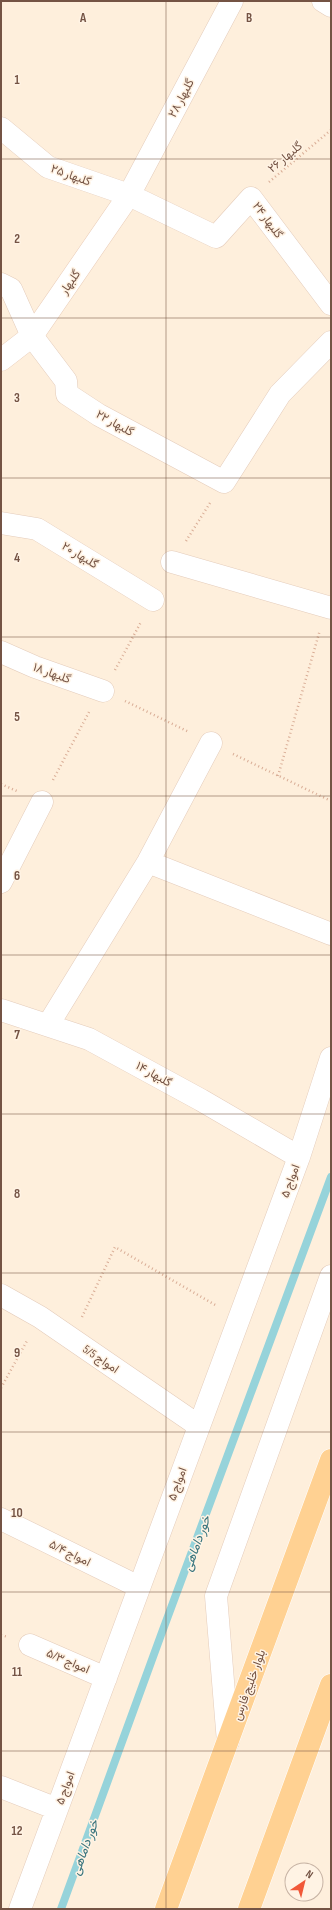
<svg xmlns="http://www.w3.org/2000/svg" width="332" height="1910" viewBox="0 0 332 1910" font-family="'Sofia Sans Condensed',Vazirmatn,sans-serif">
  <rect width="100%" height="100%" fill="#feefdc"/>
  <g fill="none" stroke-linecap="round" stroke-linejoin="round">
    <path stroke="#96d3da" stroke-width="8" d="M61,1909l100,-274 170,-458"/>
    <g stroke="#e4ccbb" stroke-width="23">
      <path id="street" d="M323,1l8,5
        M1,128l47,39 81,28 87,42 35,-39 80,106
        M129,195l103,-194
        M1,284l10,5 21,47 34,45 1,13 32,21 125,67 56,-88 51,-52
        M1,523l36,6 116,71
        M172,562l159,46
        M1,652l34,15 68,24
        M148,862l183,72
        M1,882l41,-80
        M1,1010l88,29 112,61 98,57
        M48,1025l100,-163 63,-119
        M1,1295l39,22 159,109
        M1,1519l138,68
        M30,1645l76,33
        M228,1742l-12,-146 115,-320
        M1,1787l56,22
        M20,1909l279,-752 32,-99"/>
    </g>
    <g stroke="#e9ccb8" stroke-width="23">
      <path id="secondary" d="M1,360l31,-24 97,-141"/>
    </g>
    <g stroke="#fff" stroke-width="23">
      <path id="primary" d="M166,1909l165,-449
        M249,1909l82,-224"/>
    </g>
    <path stroke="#d9ad96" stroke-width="2.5" stroke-dasharray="1 3" stroke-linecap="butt" d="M269,182l62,-52
      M186,541l24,-38
      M115,670l26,-48
      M125,701l64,31
      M233,754l98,47
      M278,776l42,-146
      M53,780l36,-68
      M1,784l18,8
      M82,1317l33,-70 102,59
      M1,1388l27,-49
      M1,1635l7,2"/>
    <use href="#street" stroke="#fff" stroke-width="22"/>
    <use href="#secondary" stroke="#fff" stroke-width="22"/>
    <use href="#primary" stroke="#ffd192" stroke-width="22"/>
  </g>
  <path fill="none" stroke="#745344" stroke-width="1" stroke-opacity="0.55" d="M166,1v1908M1,159h330M1,318h330M1,478h330M1,637h330M1,796h330M1,955h330M1,1114h330M1,1273h330M1,1432h330M1,1592h330M1,1751h330"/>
  <g text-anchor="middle" stroke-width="3" stroke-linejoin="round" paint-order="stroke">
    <g font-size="12" fill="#745344" stroke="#fff3e4">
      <text transform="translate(181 98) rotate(-62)" y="4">گلبهار ۲۸</text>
      <text transform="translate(285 157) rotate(-40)" y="4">گلبهار ۲۶</text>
      <text transform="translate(71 175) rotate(20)" y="4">گلبهار ۲۵</text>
      <text transform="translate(268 220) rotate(53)" y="4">گلبهار ۲۴</text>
      <text transform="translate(70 282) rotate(-55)" y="4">گلبهار</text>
      <text transform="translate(115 423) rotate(29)" y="4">گلبهار ۲۲</text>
      <text transform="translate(80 555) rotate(31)" y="4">گلبهار ۲۰</text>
      <text transform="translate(52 673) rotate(20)" y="4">گلبهار ۱۸</text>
      <text transform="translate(154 1074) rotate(29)" y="4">گلبهار ۱۴</text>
      <text transform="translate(290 1181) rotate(-70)" y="4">امواج ۵</text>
      <text transform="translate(101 1359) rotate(34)" y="4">امواج 5/5</text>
      <text transform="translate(177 1484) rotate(-70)" y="4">امواج ۵</text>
      <text transform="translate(70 1553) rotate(26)" y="4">امواج ۵/۴</text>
      <text transform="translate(68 1661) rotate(23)" y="4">امواج ۵/۳</text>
      <text transform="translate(249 1685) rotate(-70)" y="4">بلوار خلیج فارس</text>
      <text transform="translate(65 1788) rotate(-70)" y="4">امواج ۵</text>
    </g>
    <g font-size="13" font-style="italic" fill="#37737c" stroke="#fff3e4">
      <text transform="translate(196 1543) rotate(-70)" y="5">خور داماهی</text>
      <text transform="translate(84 1847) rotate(-70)" y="5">خور داماهی</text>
    </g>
  </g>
  <g font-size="13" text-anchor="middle" font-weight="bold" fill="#745344" stroke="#fff3e4" stroke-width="3" stroke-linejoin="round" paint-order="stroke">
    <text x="83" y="22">A</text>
    <text x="249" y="22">B</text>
    <text x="17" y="84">1</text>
    <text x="17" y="243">2</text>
    <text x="17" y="402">3</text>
    <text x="17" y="562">4</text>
    <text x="17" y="721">5</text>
    <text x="17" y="880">6</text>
    <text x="17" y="1039">7</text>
    <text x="17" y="1198">8</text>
    <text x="17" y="1357">9</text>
    <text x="17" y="1517">10</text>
    <text x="17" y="1676">11</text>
    <text x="17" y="1835">12</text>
  </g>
  <rect width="332" height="1910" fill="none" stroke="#745344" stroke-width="4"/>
  <g transform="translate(304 1882) rotate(35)"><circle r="19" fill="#fff3e4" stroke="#c7b3a4"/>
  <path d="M0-3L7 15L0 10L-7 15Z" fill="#f15838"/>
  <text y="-6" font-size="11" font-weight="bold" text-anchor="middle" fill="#745344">N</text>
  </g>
</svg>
